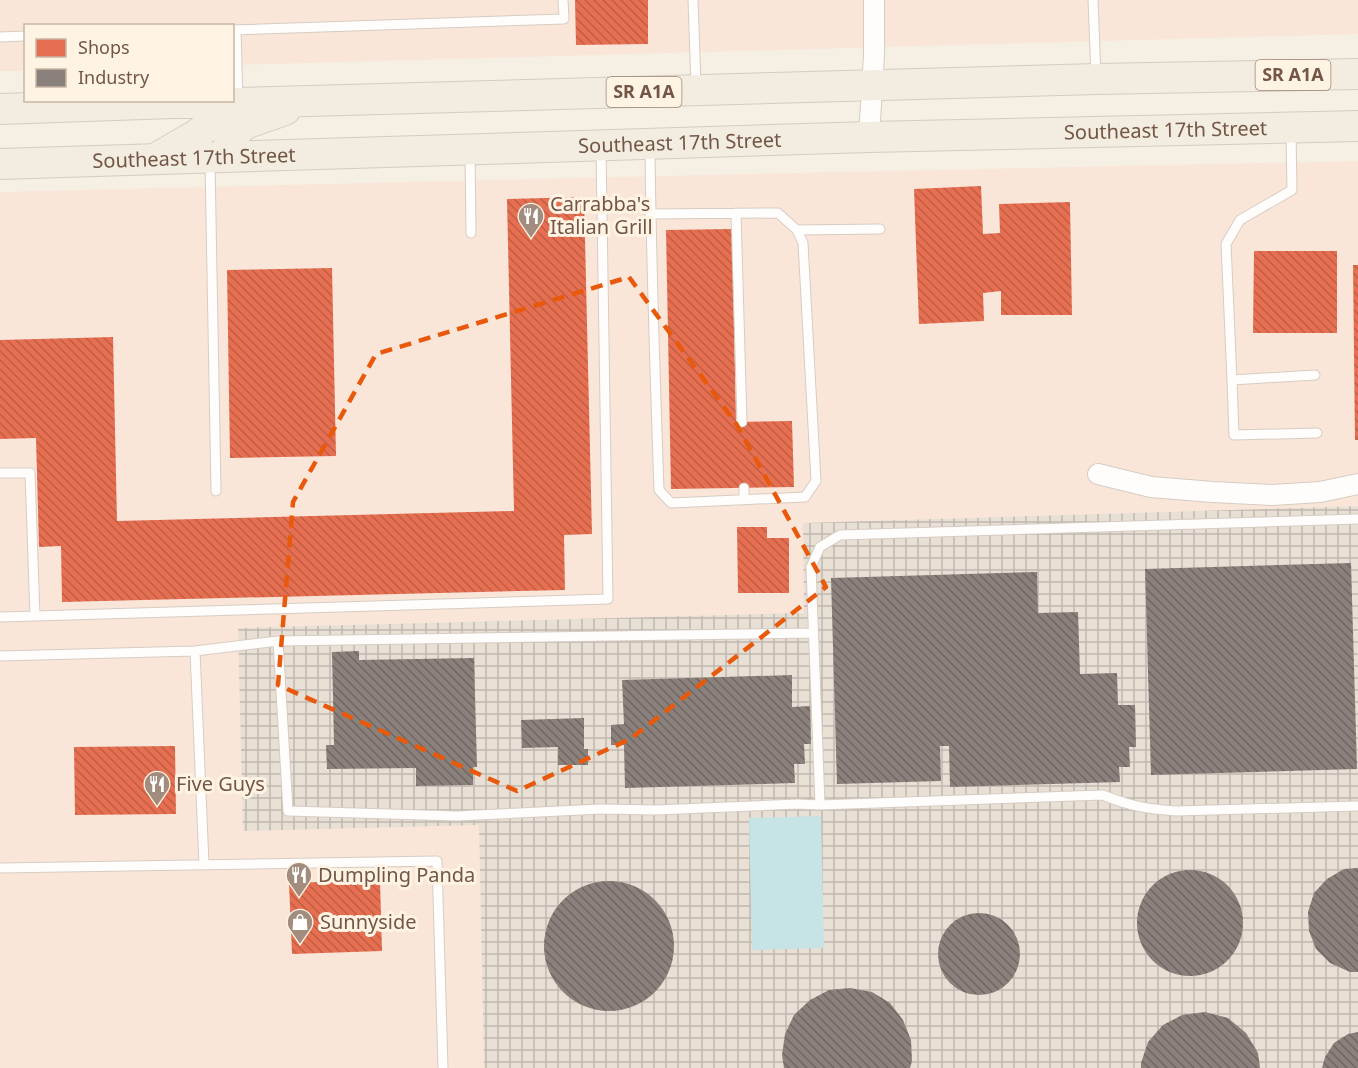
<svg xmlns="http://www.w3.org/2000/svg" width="1358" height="1068" viewBox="0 0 1358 1068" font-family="'Noto Sans',sans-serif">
  <defs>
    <pattern id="industrial-grid" width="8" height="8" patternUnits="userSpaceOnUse" patternTransform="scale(1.5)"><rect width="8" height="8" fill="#e8dfd5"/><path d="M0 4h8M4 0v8" fill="none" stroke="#c0b8af"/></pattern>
    <pattern id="shops-back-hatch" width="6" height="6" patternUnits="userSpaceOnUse" patternTransform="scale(1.5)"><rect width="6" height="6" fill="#e76f51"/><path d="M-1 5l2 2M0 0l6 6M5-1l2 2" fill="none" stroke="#c05e45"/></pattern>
    <pattern id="industry-back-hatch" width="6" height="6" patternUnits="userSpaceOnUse" patternTransform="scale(1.5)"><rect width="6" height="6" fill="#8a817c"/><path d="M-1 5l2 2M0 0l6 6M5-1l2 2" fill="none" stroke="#706762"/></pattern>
  </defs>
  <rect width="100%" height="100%" fill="#f6efe4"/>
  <path fill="#fae6d9" d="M0,0h1358v34l-1125,31 -1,-39h-206l-1,45h-25z
    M1358,161v345l-555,17 2,90 -566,15 4,203 236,-7 5,244h-484v-876l616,-15z"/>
  <path fill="url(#industrial-grid)" d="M1358,506v562h-874l-5,-243 -236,6 -5,-203 566,-15 -1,-90z"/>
  <path fill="#c6e3e5" d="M821,816l3,132 -72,2 -3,-132z"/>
  <path fill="url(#shops-back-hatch)" d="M575,0h73v44l-72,1z
    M981,186l2,48 17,-1 -1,-29 71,-2 2,113h-71v-24l-18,2 1,28 -65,3 -5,-135z
    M584,197l8,337 -28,1 1,55 -503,12 -1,-56 -22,1 -3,-109 -36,1v-99l113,-3 4,184 397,-10 -7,-312z
    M732,229l4,193 56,-1 2,66 -123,2 -5,-259z
    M1254,251h83v82h-84z
    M1353,265h5v175h-3z
    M332,268l4,188 -106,2 -3,-188z
    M737,527h30v11h22v55h-51z
    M175,746l1,68 -101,1 -1,-68z
    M380,880l2,71 -90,3 -3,-71z"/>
  <path fill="url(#industry-back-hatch)" d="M1351,563l6,206 -206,6 -6,-206z
    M1037,572l1,41 40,-1 2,62 37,-1 1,32h17l1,42h-7l1,20h-11l1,15 -170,5 -1,-41h-9l1,35 -104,3 -6,-206z
    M359,651v9l115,-2 3,109h-4v18l-57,1v-18l-89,1 -1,-24h8l-2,-93z
    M792,675v32l18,-1 1,38h-7l1,20h-11l1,19 -170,5 -1,-43h-13v-20l13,-1 -2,-44z
    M584,718v31h4v16h-30v-18l-36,1 -1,-28z
    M1358,868v104h-8l-20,-9 -14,-14 -7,-18 -1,-19 6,-19 13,-14 17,-10z
    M1137 923a53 53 0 1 1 106 0a53 53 0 1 1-106 0Z
    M544 946a65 65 0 1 1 130 0a65 65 0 1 1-130 0Z
    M938 954a41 41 0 1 1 82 0a41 41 0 1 1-82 0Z
    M850,988l22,4 18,11 13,17 8,20 1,21 -2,7h-126l-2,-13 3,-21 9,-19 16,-15 19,-10z
    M1205,1012l23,6 18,15 12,20 2,15h-119v-5l7,-21 15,-17 19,-10z
    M1358,1032v36h-36l3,-11 9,-14 14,-9z"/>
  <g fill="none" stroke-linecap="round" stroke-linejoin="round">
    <g stroke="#d7ccc3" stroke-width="11">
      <path id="lane" d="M693,0l3,85
        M1093,0l3,76
        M232,30l332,-11 -1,-19
        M236,30l2,70
        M0,37l26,-1
        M1291,133l1,57 -52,30 -14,24 6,136 83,-5
        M650,146c1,115 5,230 9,344l12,13 134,-6 11,-16 -13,-238 -6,-13 -19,-17 -128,1
        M470,152l1,81
        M210,163l6,328
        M736,213l6,209
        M797,230l83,-1
        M1232,380l2,55 83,-2
        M0,473h30l5,143 -35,1
        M744,488v12
        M35,616l573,-17 -7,-451
        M278,641l10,170 169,5 144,-7 55,1 141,-6 23,1 283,-10c26,11 45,14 73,16l182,-5
        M195,651l83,-10 535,-8
        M0,656l195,-5 9,213
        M820,805l-9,-238 9,-20 20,-12 518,-16
        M0,868l437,-7 6,207"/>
    </g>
    <g stroke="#d7ccc3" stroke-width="22">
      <path id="street" d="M869,137l5,-82v-55
        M1098,474l53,13 62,5 59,3 48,-3 38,-8"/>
    </g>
    <g stroke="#d5cbc2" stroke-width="32">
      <g id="primary">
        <path d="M0,109l173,-6h65l858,-24 262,-5"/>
        <path d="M158,157l38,-22 42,-32"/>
        <path d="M225,157l6,-20 14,-13 40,-14"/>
        <path id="s1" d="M0,164l869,-27 489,-11"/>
      </g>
    </g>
    <use href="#lane" stroke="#fefdfb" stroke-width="9"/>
    <use href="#street" stroke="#fefdfb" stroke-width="20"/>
    <use href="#primary" stroke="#f2ece1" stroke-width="30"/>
  </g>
  <path fill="none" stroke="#e8590c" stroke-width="4.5" stroke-dasharray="12 8" stroke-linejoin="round" d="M629,277l108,148 89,162 -196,152 -113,52 -239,-106 15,-183 83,-148z"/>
  <defs>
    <g id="restaurant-pin" transform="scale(1.35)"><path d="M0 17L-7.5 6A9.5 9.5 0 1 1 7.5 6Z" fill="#a18c7d" stroke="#fff4e4"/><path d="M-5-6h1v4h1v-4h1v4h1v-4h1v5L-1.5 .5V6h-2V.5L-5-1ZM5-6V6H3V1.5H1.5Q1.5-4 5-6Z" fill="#fff"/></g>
    <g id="shop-pin" transform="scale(1.35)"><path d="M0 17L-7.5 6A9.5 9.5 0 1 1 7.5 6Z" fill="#a18c7d" stroke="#fff4e4"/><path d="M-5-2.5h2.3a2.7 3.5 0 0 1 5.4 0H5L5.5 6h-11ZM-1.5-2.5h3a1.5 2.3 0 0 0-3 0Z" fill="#fff"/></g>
  </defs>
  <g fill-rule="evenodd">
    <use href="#restaurant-pin" x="531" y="216"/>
    <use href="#restaurant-pin" x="157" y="784"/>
    <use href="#restaurant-pin" x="299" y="875"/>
    <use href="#shop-pin" x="300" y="922"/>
  </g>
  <g text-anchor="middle" stroke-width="6" stroke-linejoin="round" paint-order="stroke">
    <g fill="#fff4e4" stroke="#9d8575" stroke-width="1.5">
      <rect x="1255.5" y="60" width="75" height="30" rx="4.5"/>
      <rect x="606.5" y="77" width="75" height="30" rx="4.5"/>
    </g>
    <g font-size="18" font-weight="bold" fill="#735645">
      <text x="1293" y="81">SR A1A</text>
      <text x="644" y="98">SR A1A</text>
    </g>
    <g font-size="20" fill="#735645" stroke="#fff4e4">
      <text dy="7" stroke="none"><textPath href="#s1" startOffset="1166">Southeast 17th Street</textPath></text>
      <text dy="7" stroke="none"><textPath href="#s1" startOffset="680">Southeast 17th Street</textPath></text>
      <text dy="7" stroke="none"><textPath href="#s1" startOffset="194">Southeast 17th Street</textPath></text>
    </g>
    <g font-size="20" fill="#735645" stroke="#fff4e4" text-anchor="start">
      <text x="550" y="211">Carrabba's<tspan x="550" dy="23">Italian Grill</tspan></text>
      <text x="176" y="791">Five Guys</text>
      <text x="318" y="882">Dumpling Panda</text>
      <text x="320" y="929">Sunnyside</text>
    </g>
  </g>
  <rect x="24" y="24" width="210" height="78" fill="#fff4e4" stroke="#c7b5a4" stroke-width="1.5"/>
  <rect x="36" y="39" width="30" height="18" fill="#e76f51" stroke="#c7b5a4" stroke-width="1.5"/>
  <text x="78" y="54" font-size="18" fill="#735645">Shops</text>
  <rect x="36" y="69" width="30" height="18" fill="#8a817c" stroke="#c7b5a4" stroke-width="1.5"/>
  <text x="78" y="84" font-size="18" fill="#735645">Industry</text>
</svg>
